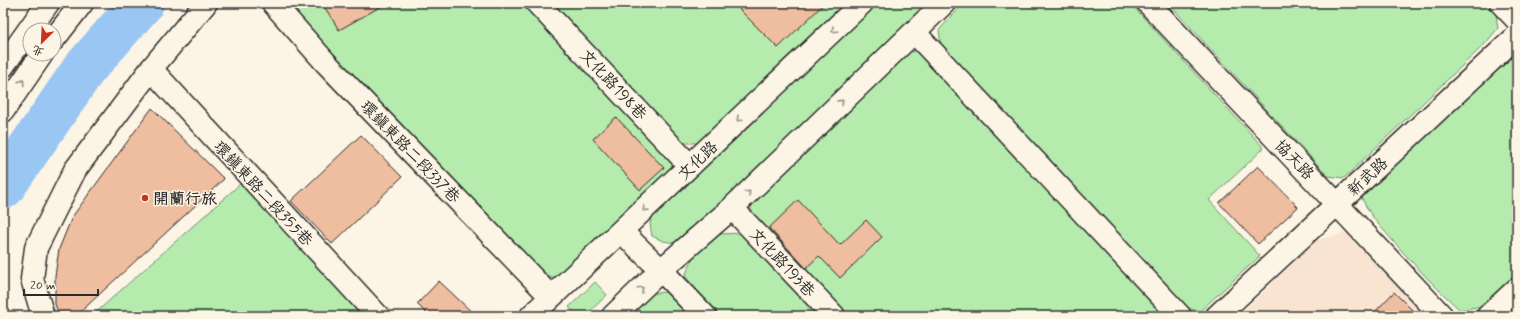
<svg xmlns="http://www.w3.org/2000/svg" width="1520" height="319" viewBox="0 0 1520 319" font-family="Mynerve,'LXGW WenKai TC',sans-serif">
  <rect width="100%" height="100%" fill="#fcf5e5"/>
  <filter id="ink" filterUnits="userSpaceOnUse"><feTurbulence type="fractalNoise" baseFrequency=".025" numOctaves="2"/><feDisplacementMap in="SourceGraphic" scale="8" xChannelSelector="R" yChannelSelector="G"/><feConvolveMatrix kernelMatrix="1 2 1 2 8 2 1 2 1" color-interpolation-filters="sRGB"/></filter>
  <g filter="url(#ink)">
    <path fill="#f8e4d0" d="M1348,232l46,47 32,37h-188l79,-76z"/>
    <path fill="#b5ecae" stroke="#708c6c" d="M284,3h242l150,159 -109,112 -18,4 -73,-68 -116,-122 -24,-31z
      M545,3h304l-64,56 -67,69 -16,15h-25z
      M875,3h57l-244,231 -13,9 -12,-2 -11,-5 -2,-12 3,-10z
      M964,3h166l134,145 -55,52 51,56 -60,55 -18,-4 -241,-261 -2,-16z
      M1168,3h316l12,12 2,13 -13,16 -141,134 -16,-2z
      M1517,49v225l-35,32 -22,4c-24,-22 -46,-45 -67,-69 -12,-14 -24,-26 -31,-43l129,-126z
      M922,51l139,149 103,116h-321l-93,-101 3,-19 154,-144z
      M240,184l124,132h-272z
      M742,233l77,83h-100l-34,-40 9,-21 25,-21z
      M595,282l12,13 -22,21h-7l-9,-9z
      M665,292l24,24h-63l22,-22z"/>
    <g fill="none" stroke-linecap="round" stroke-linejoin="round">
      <path stroke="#99c6f3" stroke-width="44" d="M3,187l81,-118 58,-66"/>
    </g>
    <path fill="#efbd9f" stroke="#2b2b2b" d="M322,3h65l-48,27z
      M733,3h92l-47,45z
      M152,108l72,71 -148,137h-17l-4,-12v-28l4,-27 13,-32z
      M616,117l48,51 -24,22 -47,-51z
      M361,135l41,42 -70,67 -41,-43z
      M1258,166l40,41 -40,37 -39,-41z
      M798,200l42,45 26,-25 16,17 -42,41 -21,-22 -13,12 -37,-40z
      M439,281l37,35h-47l-12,-12z
      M1394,292l24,24h-47z"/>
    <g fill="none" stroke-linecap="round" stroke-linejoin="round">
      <g stroke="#2b2b2b" stroke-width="25">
        <path id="minor" d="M273,3l53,60 225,234
          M537,3l153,163
          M1148,3l294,313
          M1501,3l16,17
          M914,32l266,284
          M54,39l28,-36
          M3,66l45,-63
          M151,69l227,247
          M3,111l39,-57
          M732,208l102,108
          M622,232l39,38 44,46
          M43,316l-11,-37 4,-31 39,-78 76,-101 55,-66
          M531,316l331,-313
          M613,316l48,-46 71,-62 212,-205
          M1217,316l300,-280
          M1488,316l29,-27"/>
      </g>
      <use href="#minor" stroke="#fcf5e5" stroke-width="22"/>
    </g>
    <defs><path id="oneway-chevron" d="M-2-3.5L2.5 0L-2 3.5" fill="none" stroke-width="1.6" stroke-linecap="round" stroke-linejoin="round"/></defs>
    <g stroke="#949088">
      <use href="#oneway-chevron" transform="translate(834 30) rotate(137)"/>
      <use href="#oneway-chevron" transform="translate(22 82) rotate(-57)"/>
      <use href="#oneway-chevron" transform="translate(841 102) rotate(-44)"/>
      <use href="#oneway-chevron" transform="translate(739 119) rotate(137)"/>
      <use href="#oneway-chevron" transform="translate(748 193) rotate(-44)"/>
      <use href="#oneway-chevron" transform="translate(645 209) rotate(136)"/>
      <use href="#oneway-chevron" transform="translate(641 289) rotate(-43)"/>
    </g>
  </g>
  <circle fill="#c8321e" stroke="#fcf5e5" stroke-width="1.5" cx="145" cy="198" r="4"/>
  <g text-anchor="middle" stroke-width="3" stroke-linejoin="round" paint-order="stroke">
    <g font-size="16" fill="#2b2b2b" stroke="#fcf5e5">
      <text transform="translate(614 84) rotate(47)" y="6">文化路198巷</text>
      <text transform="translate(411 151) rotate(46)" y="6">環鎮東路二段337巷</text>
      <text transform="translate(1295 159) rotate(46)" y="6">協天路</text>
      <text transform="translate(697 160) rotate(-44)" y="6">文化路</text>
      <text transform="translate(1367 176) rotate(-43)" y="6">新武路</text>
      <text transform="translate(264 193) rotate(47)" y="6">環鎮東路二段355巷</text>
      <text transform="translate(783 262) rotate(47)" y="6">文化路193巷</text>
    </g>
    <g font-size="16" font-weight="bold" fill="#2b2b2b" stroke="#fcf5e5" text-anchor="start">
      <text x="153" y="204">開蘭行旅</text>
    </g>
  </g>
  <rect width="1520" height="319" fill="none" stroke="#fcf5e5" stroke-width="16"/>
  <rect x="8" y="8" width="1504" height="303" fill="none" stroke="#2b2b2b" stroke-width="1.5" filter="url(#ink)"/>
  <g transform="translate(42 42) rotate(204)"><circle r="19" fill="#fcf5e5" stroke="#a8a49b"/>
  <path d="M0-3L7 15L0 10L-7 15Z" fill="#c8321e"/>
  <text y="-6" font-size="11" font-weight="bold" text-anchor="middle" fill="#2b2b2b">北</text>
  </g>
  <path d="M24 289v6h74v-6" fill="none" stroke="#2b2b2b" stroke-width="2"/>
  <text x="30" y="289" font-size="12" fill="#2b2b2b" stroke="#fcf5e5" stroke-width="3" paint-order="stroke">20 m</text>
</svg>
